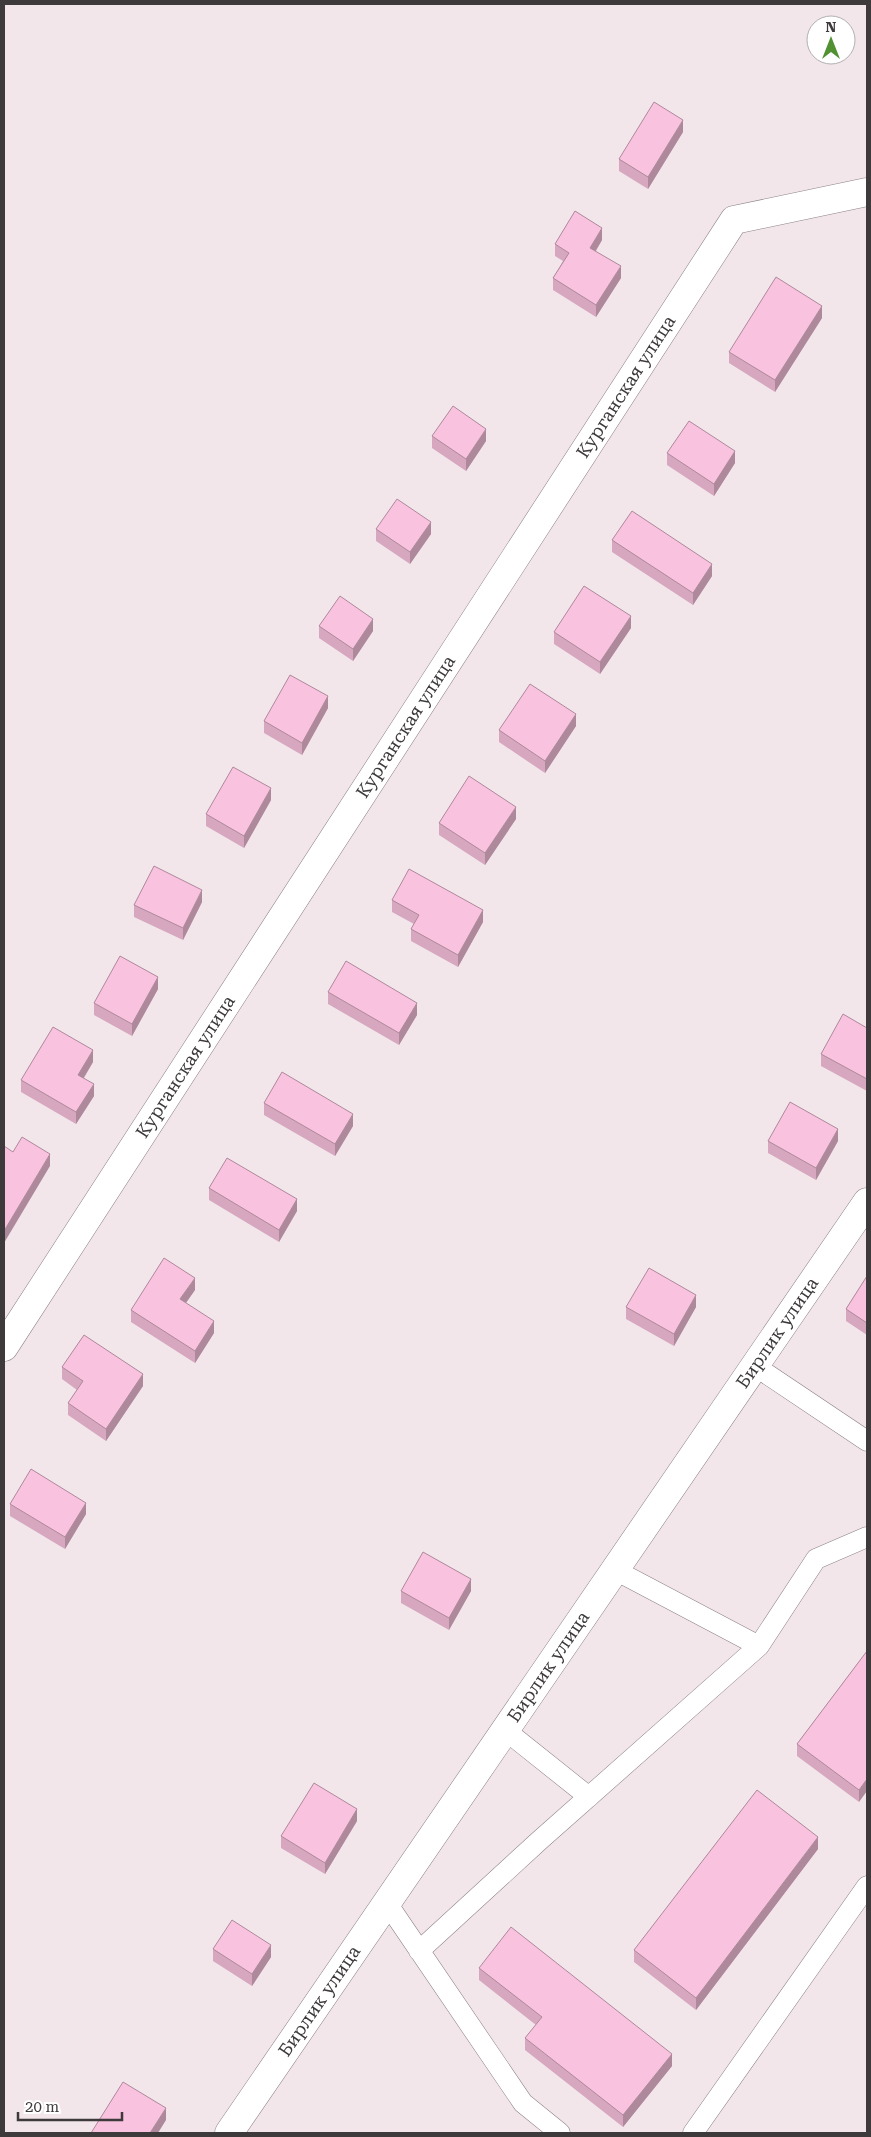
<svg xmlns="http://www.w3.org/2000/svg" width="871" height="2137" viewBox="0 0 871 2137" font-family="'Roboto Serif',serif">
  <rect width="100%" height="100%" fill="#f2e6eb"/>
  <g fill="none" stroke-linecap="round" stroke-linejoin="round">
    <g stroke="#8c8287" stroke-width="21">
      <path id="lane" d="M755,1366l112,75
        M615,1570l144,76
        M505,1730l84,67
        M387,1903l136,200 37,30
        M419,1951l121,-111 219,-194 57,-87 51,-22
        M693,2133l174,-247"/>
    </g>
    <g stroke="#8c8287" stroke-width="29">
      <g id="street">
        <path id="s1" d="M4,1347l730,-1127 133,-28"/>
        <path id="s2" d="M229,2133l638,-931"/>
      </g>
    </g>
    <use href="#lane" stroke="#fff" stroke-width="20"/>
    <use href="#street" stroke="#fff" stroke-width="28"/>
  </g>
  <path fill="#d6a7bf" d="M683,132l-35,57 -29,-18v-12z
    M602,240l-6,11 25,27 -25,39 -43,-27v-12l10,-17 -8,-5v-12z
    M822,318l-47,74 -46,-29v-11z
    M432,436l54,5 -20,30 -34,-23z
    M667,453l68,10 -21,33 -47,-31z
    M376,529l55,5 -21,30 -34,-23z
    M612,540l100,36 -19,29 -81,-53z
    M319,626l54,5 -20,30 -34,-23z
    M631,628l-31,46 -46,-30v-12z
    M328,708l-26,47 -38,-22v-12z
    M576,726l-31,47 -46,-31v-12z
    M271,800l-27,48 -38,-22v-12z
    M516,819l-31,46 -46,-30v-12z
    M392,900l91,22 -25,45 -47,-26v-12l3,-5 -22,-12z
    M202,902l-19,38 -49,-23v-12z
    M158,989l-26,47 -38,-21v-12z
    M328,992l89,23 -18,30 -71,-41z
    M867,1028v63l-46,-25v-12z
    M93,1062l-9,16 10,18 -18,28 -55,-32v-12z
    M264,1103l89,23 -18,30 -71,-41z
    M768,1141h70l-22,39 -48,-27z
    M209,1188l88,23 -18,31 -70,-42z
    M867,1276v59l-21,-14v-12z
    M195,1290l-9,13 28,30 -19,30 -64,-41v-12z
    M626,1307h70l-22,39 -48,-27z
    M62,1367l81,19 -37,55 -38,-26v-12l9,-13 -15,-11z
    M10,1504l76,10 -21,35 -55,-33z
    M401,1591h70l-22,39 -48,-27z
    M867,1651l-8,151 -62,-46v-12z
    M357,1821l-32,53 -44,-26v-12z
    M818,1849l-122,161 -62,-48v-12z
    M213,1949l58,8 -19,29 -39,-25z
    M479,1968l193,98 -49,61 -98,-77v-12l11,-13 -57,-45z"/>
  <path fill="#ae889b" d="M683,120v12l-35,57v-12z
    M602,228v12l-12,20v-12z
    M621,266v12l-25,39v-12z
    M822,306v12l-47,74v-12z
    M486,429v12l-20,30v-12z
    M735,451v12l-21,33v-12z
    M431,522v12l-21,30v-12z
    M712,564v12l-19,29v-12z
    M631,616v12l-31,46v-12z
    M373,619v12l-20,30v-12z
    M328,696v12l-26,47v-12z
    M576,714v12l-31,47v-12z
    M271,788v12l-27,48v-12z
    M516,807v12l-31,46v-12z
    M202,890v12l-19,38v-12z
    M483,910v12l-25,45v-12z
    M158,977v12l-26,47v-12z
    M417,1003v12l-18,30v-12z
    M93,1050v12l-15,25v-12z
    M94,1084v12l-18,28v-12z
    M353,1114v12l-18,30v-12z
    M838,1129v12l-22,39v-12z
    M50,1154v12l-46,77v-12z
    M297,1199v12l-18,31v-12z
    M195,1278v12l-15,21v-12z
    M696,1295v12l-22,39v-12z
    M214,1321v12l-19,30v-12z
    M143,1374v12l-37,55v-12z
    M86,1503v11l-21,35v-12z
    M471,1579v12l-22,39v-12z
    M867,1779v12l-8,11v-12z
    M357,1809v12l-32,53v-11z
    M818,1837v12l-122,161v-12z
    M271,1945v12l-19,29v-12z
    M672,2054v12l-49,61v-12z
    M166,2108v12l-8,13h-8z"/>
  <path fill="#f9c2de" stroke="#ae889b" d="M654,102l29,18 -35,57 -29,-18z
    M575,211l27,17 -12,20 31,18 -25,39 -43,-27 16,-25 -14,-9z
    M776,277l46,29 -47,74 -46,-28z
    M453,406l33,23 -20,30 -34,-23z
    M689,421l46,30 -21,33 -47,-31z
    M397,499l34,23 -21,30 -34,-23z
    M632,511l80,53 -19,29 -81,-53z
    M584,586l47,30 -31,46 -46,-30z
    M340,596l33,23 -20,30 -34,-23z
    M290,675l38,21 -26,47 -38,-22z
    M530,684l46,30 -31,47 -46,-31z
    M233,767l38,21 -27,48 -38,-22z
    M469,776l47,31 -31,46 -46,-30z
    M154,866l48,24 -19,38 -49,-23z
    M409,869l74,41 -25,45 -47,-26 8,-14 -27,-15z
    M120,956l38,21 -26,47 -38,-21z
    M346,961l71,42 -18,30 -71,-41z
    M843,1014l24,14v51l-46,-25z
    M53,1027l40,23 -15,25 16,9 -18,28 -55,-32z
    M282,1072l71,42 -18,30 -71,-41z
    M790,1102l48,27 -22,39 -48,-27z
    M22,1137l28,17 -46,77v-85l9,6z
    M227,1158l70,41 -18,31 -70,-42z
    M164,1258l31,20 -15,21 34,22 -19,30 -64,-41z
    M649,1268l47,27 -22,39 -48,-27z
    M867,1276v47l-21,-14z
    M84,1335l59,39 -37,55 -38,-26 15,-22 -21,-14z
    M31,1469l55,34 -21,34 -55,-33z
    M423,1552l48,27 -22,39 -48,-27z
    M867,1651v128l-8,11 -62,-46z
    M314,1783l43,26 -32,54 -44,-27z
    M757,1790l61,47 -122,161 -62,-48z
    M232,1920l39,25 -19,29 -39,-25z
    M511,1927l161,127 -49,61 -98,-77 17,-21 -63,-49z
    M123,2082l43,26 -16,25h-59z"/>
  <g text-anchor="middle" stroke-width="5" stroke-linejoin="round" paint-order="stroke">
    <g font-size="18" fill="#3e3a3c" stroke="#fff">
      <text dy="6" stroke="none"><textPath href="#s1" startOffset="1144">Курганская улица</textPath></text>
      <text dy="6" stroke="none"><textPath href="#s1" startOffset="739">Курганская улица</textPath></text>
      <text dy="6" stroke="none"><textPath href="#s1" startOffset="334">Курганская улица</textPath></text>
      <text dy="6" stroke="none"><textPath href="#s2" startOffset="970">Бирлик улица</textPath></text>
      <text dy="6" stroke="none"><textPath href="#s2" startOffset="565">Бирлик улица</textPath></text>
      <text dy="6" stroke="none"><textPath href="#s2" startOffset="160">Бирлик улица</textPath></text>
    </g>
  </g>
  <rect width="871" height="2137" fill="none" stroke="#3e3a3c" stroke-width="10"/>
  <g transform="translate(831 40)"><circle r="24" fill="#ffffff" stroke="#b2b0b1"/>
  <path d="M0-4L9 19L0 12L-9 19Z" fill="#529132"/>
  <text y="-8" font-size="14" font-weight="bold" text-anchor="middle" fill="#3e3a3c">N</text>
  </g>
  <path d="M18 2112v8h104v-8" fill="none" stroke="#3e3a3c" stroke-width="2.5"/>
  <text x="25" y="2112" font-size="15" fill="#3e3a3c" stroke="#ffffff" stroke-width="4" paint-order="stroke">20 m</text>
</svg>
